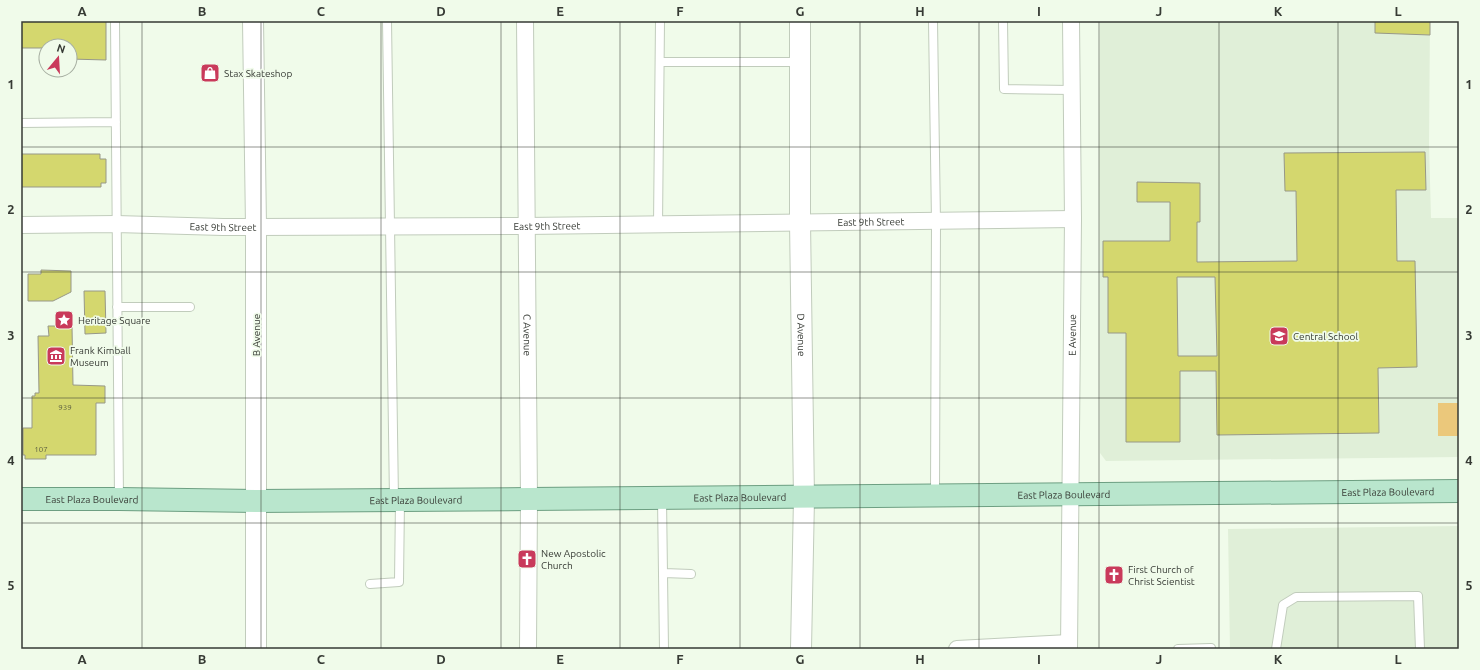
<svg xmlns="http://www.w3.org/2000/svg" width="1480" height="670" viewBox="0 0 1480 670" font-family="Ubuntu,sans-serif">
  <rect width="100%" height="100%" fill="#f0fbea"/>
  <path fill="#e0efd8" d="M1100,21h330l-1,123 2,74h28v239l-353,4 -6,-8 -1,-306z
    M1459,526v123h-229l-2,-120z"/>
  <path fill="#ebc87b" d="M1438,403h21v33h-21z"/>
  <path fill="#d4d76e" stroke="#979888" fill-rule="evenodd" d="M21,21h85v39l-36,-1v-13h-24v13h-4v-11h-21z
    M1375,21h55v14l-55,-2z
    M1425,152l1,38h-30l1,71h18l2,106 -39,1 1,65 -162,2 -1,-64h-36v71h-54v-109h-18v-56h-5v-36h67v-39h-33v-20l63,1v39h-3v40l100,-1 -1,-70h-11l-1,-38zM1177,277h38l2,79h-39z
    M21,154h79v5h6v24h-5v4h-80z
    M41,270l30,1v21l-18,9h-25v-27h13z
    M84,291h21l1,42 -21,1z
    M48,326h24l1,59 32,1v17h-9v52h-50v4h-21v-4h-2v-27h9v-32h3v-3h4l-1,-57h11z"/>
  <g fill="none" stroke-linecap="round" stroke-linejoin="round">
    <g stroke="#c1ccbc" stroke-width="10">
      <path id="service" d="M115,21l4,477
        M387,21l7,479
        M933,21l3,201 -1,273
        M1003,21l1,68 68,1
        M660,62h139
        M21,123l95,-1
        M658,225l2,-204
        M117,307h73
        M662,499l2,150
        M664,573l27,1
        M370,584l29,-2 1,-81
        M1178,649l33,-1
        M1276,649l7,-44 13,-8 122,-1 2,53"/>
    </g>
    <g stroke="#c1ccbc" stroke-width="18">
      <g id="minor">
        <path id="s1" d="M525,21l4,478 -1,150"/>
        <path id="s2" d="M21,225l95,-1 107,3 303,-1 547,-7"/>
        <path d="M957,649l112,-6"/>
        <path id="s3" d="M1069,649l4,-430 -2,-198"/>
      </g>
    </g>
    <g stroke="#c1ccbc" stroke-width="22">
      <g id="tertiary">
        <path d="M253,21l3,205v423"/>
        <path id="s4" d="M800,21v201l4,276 -3,151"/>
      </g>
    </g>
    <g stroke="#6d9f82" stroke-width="24">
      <g id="primary">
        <path id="s5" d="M21,499h98l137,2 273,-2 930,-8"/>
      </g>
    </g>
    <use href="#service" stroke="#fff" stroke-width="8"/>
    <use href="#minor" stroke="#fff" stroke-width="16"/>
    <use href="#tertiary" stroke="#fff" stroke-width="20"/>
    <use href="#primary" stroke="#b9e6cd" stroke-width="22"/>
  </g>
  <path fill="none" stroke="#363a34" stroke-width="1" stroke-opacity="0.55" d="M142,21v628M261,21v628M381,21v628M501,21v628M620,21v628M740,21v628M860,21v628M979,21v628M1099,21v628M1219,21v628M1338,21v628M21,147h1438M21,272h1438M21,398h1438M21,523h1438"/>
  <defs>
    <g id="shop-square" transform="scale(1)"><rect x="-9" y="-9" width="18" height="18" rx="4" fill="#c93a5b" stroke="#f0fbea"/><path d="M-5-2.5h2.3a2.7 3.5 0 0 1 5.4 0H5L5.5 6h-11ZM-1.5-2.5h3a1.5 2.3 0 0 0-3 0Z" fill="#fff"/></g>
    <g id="sight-square" transform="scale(1)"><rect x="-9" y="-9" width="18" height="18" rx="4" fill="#c93a5b" stroke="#f0fbea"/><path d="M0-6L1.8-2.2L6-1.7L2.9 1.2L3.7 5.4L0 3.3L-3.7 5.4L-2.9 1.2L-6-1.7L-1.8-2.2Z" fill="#fff"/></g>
    <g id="school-square" transform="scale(1)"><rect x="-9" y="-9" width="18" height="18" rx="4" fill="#c93a5b" stroke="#f0fbea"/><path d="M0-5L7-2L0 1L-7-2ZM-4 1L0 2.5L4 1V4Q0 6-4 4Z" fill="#fff"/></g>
    <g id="museum-square" transform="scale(1)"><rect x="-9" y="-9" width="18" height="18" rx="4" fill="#c93a5b" stroke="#f0fbea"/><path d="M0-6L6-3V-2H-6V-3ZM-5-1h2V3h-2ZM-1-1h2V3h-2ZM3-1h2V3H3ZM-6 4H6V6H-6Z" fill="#fff"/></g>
    <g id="church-square" transform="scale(1)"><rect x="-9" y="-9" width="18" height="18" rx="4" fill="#c93a5b" stroke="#f0fbea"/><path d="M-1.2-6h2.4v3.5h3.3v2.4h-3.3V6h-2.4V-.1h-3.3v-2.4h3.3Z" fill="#fff"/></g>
  </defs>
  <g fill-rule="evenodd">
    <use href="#shop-square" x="210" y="73"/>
    <use href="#sight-square" x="64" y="320"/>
    <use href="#school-square" x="1279" y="336"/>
    <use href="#museum-square" x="56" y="356"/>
    <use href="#church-square" x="527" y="559"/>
    <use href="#church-square" x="1114" y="575"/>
  </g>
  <g text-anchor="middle" stroke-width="3.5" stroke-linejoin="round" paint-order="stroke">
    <g font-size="8" fill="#5e6142">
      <text x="65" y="410">939</text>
      <text x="41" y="452">107</text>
    </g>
    <g font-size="10" fill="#363a34" stroke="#f0fbea" text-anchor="start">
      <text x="224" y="77">Stax Skateshop</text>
      <text x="78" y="324">Heritage Square</text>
      <text x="1293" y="340">Central School</text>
      <text x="70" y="354">Frank Kimball<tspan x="70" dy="12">Museum</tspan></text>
      <text x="541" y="557">New Apostolic<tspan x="541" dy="12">Church</tspan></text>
      <text x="1128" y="573">First Church of<tspan x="1128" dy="12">Christ Scientist</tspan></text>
    </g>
    <g font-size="10" fill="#363a34" stroke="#f0fbea">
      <text dy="4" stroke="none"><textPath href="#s2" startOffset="850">East 9th Street</textPath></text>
      <text dy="4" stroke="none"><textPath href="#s2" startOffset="202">East 9th Street</textPath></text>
      <text dy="4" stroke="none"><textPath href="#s2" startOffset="526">East 9th Street</textPath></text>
      <text transform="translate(256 335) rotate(-90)" y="4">B Avenue</text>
      <text dy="4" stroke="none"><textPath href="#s1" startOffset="314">C Avenue</textPath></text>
      <text dy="4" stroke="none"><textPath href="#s4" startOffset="314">D Avenue</textPath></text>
      <text dy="4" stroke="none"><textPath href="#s3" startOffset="314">E Avenue</textPath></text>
      <text dy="4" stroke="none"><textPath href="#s5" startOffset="1367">East Plaza Boulevard</textPath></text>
      <text dy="4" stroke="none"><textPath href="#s5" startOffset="1043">East Plaza Boulevard</textPath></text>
      <text dy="4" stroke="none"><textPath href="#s5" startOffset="719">East Plaza Boulevard</textPath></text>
      <text dy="4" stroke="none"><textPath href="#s5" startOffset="71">East Plaza Boulevard</textPath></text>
      <text dy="4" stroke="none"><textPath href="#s5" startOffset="395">East Plaza Boulevard</textPath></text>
    </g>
  </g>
  <rect width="1480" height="670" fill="none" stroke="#f0fbea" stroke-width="44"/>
  <g transform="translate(58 58) rotate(18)"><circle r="19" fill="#f0fbea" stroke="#a6aea1"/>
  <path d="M0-3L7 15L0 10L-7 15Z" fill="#c93a5b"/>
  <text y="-6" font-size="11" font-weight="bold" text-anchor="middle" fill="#363a34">N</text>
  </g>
  <rect x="22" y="22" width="1436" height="626" fill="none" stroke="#363a34" stroke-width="1.5"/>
  <g font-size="13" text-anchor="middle" font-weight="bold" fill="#363a34">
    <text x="82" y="16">A</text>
    <text x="202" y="16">B</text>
    <text x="321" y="16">C</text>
    <text x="441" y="16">D</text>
    <text x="560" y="16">E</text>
    <text x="680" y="16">F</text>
    <text x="800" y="16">G</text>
    <text x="920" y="16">H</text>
    <text x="1039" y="16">I</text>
    <text x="1159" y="16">J</text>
    <text x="1278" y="16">K</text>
    <text x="1398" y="16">L</text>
    <text x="11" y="89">1</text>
    <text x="1469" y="89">1</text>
    <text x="11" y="214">2</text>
    <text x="1469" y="214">2</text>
    <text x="11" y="340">3</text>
    <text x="1469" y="340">3</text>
    <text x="11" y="465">4</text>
    <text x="1469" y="465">4</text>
    <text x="11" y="590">5</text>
    <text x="1469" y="590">5</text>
    <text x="82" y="664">A</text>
    <text x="202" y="664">B</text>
    <text x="321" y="664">C</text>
    <text x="441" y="664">D</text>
    <text x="560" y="664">E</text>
    <text x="680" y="664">F</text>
    <text x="800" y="664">G</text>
    <text x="920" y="664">H</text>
    <text x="1039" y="664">I</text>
    <text x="1159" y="664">J</text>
    <text x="1278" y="664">K</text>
    <text x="1398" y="664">L</text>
  </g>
</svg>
